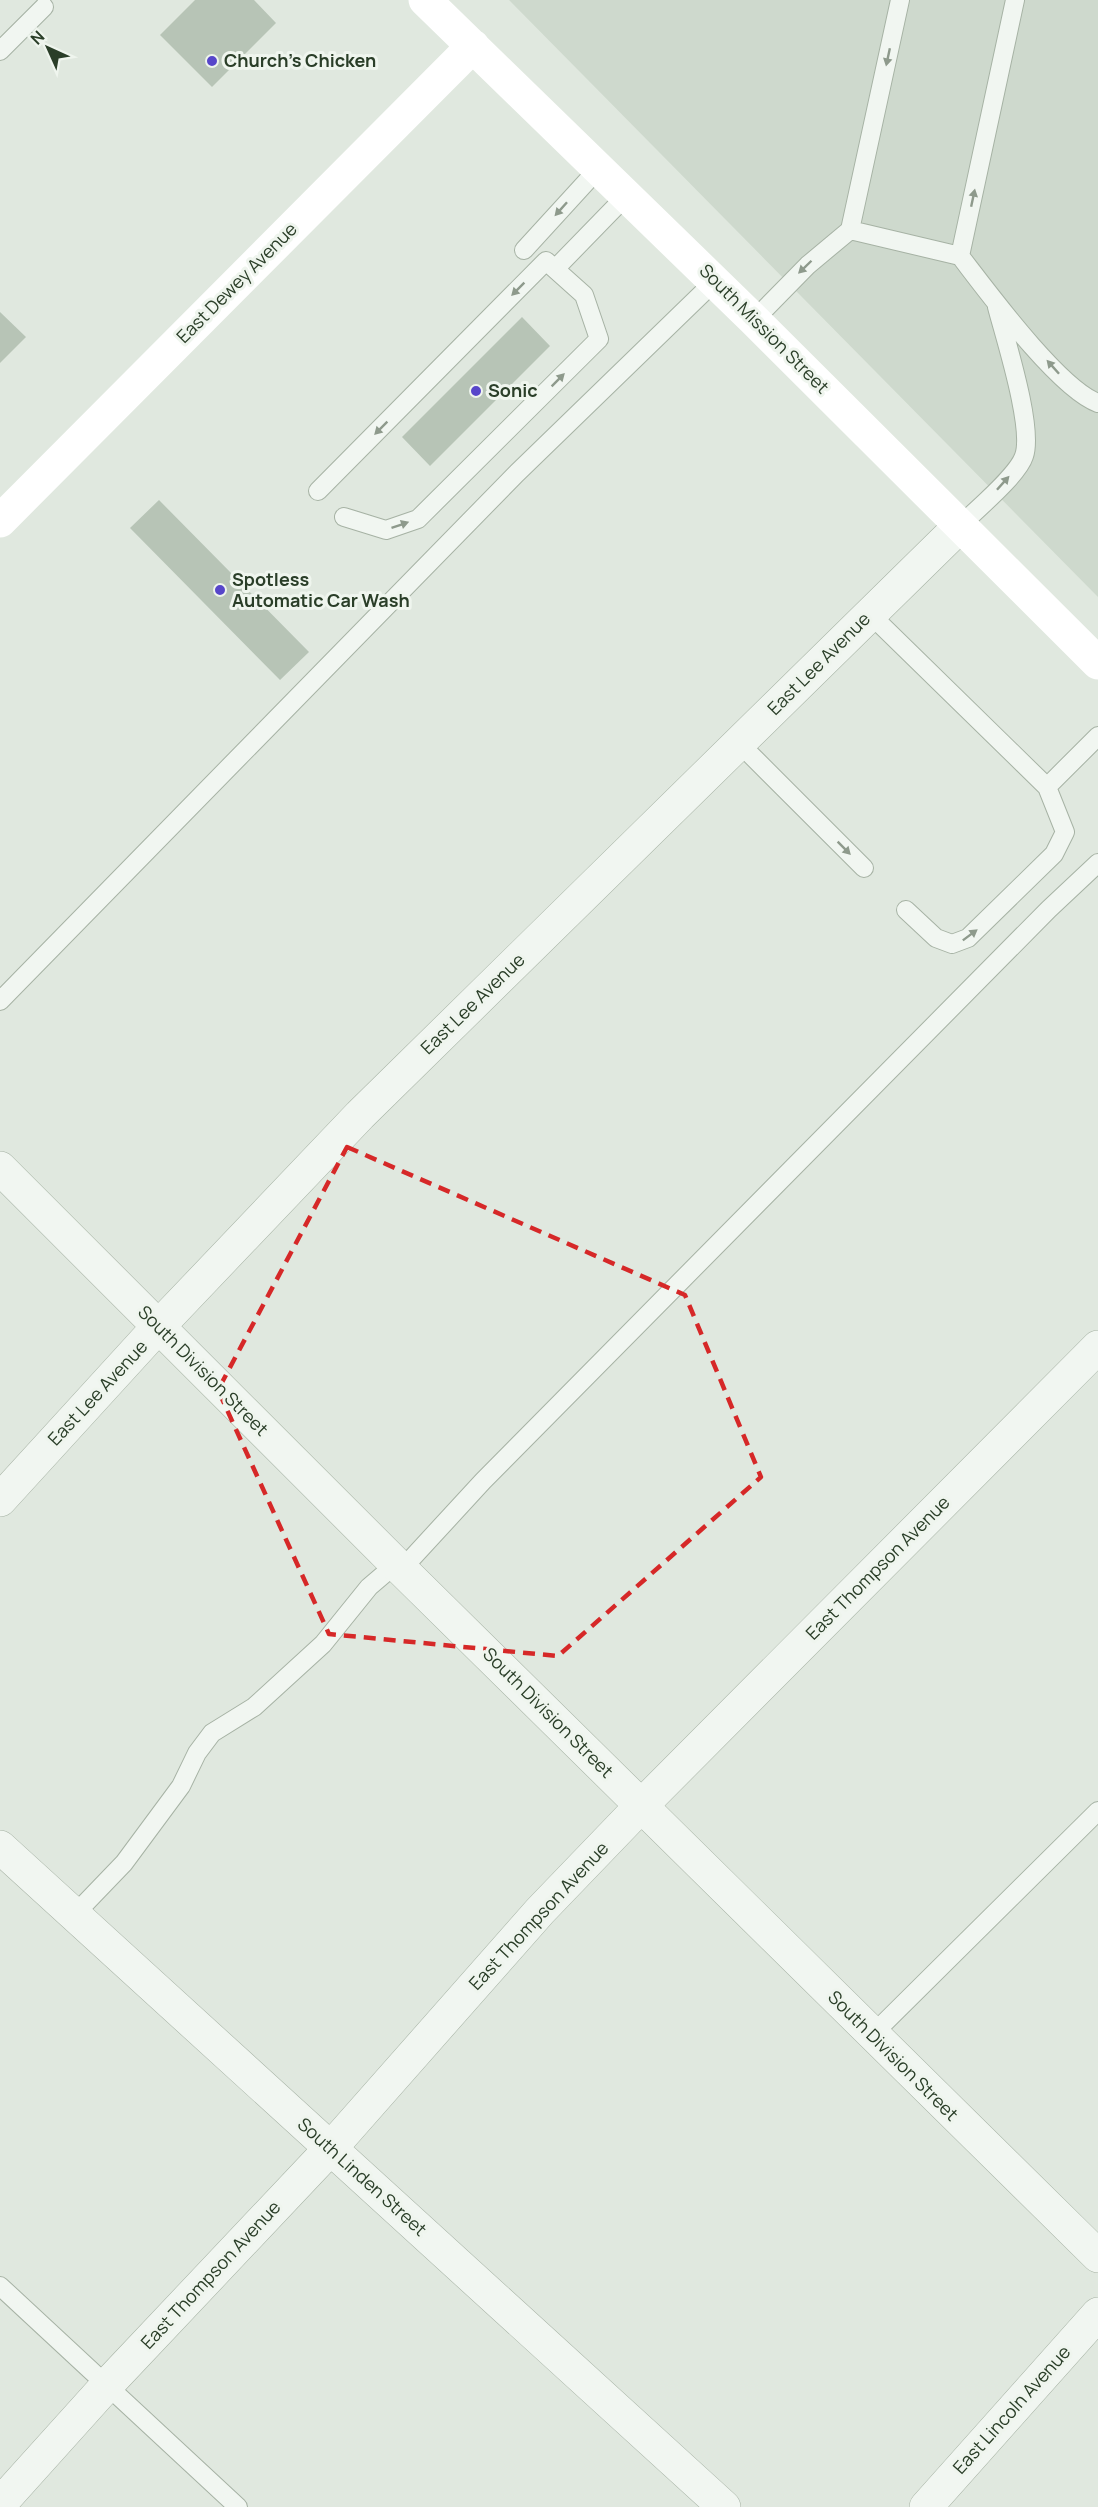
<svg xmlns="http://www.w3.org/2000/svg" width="1098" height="2507" viewBox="0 0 1098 2507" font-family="Manrope,sans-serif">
  <rect width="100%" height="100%" fill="#e0e8df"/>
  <path fill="#ced9cd" d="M509,0h589v597z"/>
  <path fill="#b7c4b6" d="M195,0h59l22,23 -64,64 -52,-52z
    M0,312l26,25 -26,26z
    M522,317l28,29 -120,120 -28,-29z
    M159,500l150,152 -29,28 -150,-152z"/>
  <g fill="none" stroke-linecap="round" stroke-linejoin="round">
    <g stroke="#a6b2a4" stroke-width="20">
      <path id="lane" d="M0,51l44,-44
        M850,230l110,26c27,35 99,133 138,147
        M524,250l75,-82
        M960,256l55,-256
        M555,269l72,-74
        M754,320l54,-55 42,-35 50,-230
        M318,491l228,-230 38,34 15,44 -181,180 -32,11 -42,-13
        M962,524c15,-15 56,-49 62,-68 10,-28 -19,-118 -27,-149
        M870,614l177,173 51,-51
        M739,743l125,125
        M906,910l30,28 16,6 16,-6 86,-84 11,-22 -18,-45
        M0,1001l517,-528 198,-192
        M402,1569l81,-88 566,-572 49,-46
        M74,1915l50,-52 57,-77 16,-33 15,-20 42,-26 69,-63 46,-57 27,-23
        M872,2035l226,-224
        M0,2286l238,221"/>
    </g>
    <g stroke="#a6b2a4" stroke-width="34">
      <path id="street" d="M0,1168l396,396 702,692
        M0,1500l158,-173 202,-212 602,-591
        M0,1847l724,660
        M0,2504l108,-120 222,-235 210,-238 101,-105 457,-459
        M926,2507l172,-193"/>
    </g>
    <use href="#lane" stroke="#f1f6f1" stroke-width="18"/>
    <use href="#street" stroke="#f1f6f1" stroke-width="33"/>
    <path stroke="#fff" stroke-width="33" d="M425,0l329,320 344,343
      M0,521l473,-475"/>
  </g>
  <defs><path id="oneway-solid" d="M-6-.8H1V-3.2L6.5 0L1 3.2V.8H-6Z" transform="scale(1.5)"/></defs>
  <g fill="#8e9a8c">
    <use href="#oneway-solid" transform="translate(888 57) rotate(102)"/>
    <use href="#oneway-solid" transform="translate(973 198) rotate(-78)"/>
    <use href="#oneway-solid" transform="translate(561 209) rotate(132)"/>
    <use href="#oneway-solid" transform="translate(805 267) rotate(136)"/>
    <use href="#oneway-solid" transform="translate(518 289) rotate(135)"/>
    <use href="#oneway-solid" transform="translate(1053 367) rotate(-132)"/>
    <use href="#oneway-solid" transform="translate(558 380) rotate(-45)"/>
    <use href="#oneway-solid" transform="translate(381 428) rotate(135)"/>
    <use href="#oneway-solid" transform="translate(1003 483) rotate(-48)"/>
    <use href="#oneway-solid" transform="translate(400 525) rotate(-19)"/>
    <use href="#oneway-solid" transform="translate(844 848) rotate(45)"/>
    <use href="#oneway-solid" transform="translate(970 935) rotate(-37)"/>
  </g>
  <path fill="none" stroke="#d62828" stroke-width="4.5" stroke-dasharray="12 8" stroke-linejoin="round" d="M347,1147l338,148 76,182 -203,179 -229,-22 -111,-244z"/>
  <g fill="#5746ca" stroke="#eff5ee" stroke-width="2">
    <circle cx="212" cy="61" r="6"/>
    <circle cx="476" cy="391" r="6"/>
    <circle cx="220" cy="590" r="6"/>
  </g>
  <g text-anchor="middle" stroke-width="6" stroke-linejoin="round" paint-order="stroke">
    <g font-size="18" font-weight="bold" fill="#2a3e28" stroke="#eff5ee" text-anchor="start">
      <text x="224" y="67">Church's Chicken</text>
      <text x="488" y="397">Sonic</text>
      <text x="232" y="586">Spotless<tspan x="232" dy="21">Automatic Car Wash</tspan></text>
    </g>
    <g font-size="18" fill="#2a3e28" stroke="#eff5ee">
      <text transform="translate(237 283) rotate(-45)" y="6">East Dewey Avenue</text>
      <text transform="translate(764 329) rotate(45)" y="6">South Mission Street</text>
      <text transform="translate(819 664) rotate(-45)" y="6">East Lee Avenue</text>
      <text transform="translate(473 1004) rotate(-44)" y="6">East Lee Avenue</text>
      <text transform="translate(203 1371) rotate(45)" y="6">South Division Street</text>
      <text transform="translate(98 1393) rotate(-47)" y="6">East Lee Avenue</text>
      <text transform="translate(878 1568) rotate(-45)" y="6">East Thompson Avenue</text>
      <text transform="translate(548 1713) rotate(45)" y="6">South Division Street</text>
      <text transform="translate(539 1916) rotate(-47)" y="6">East Thompson Avenue</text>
      <text transform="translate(893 2056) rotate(45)" y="6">South Division Street</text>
      <text transform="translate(362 2177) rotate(42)" y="6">South Linden Street</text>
      <text transform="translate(211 2275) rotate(-47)" y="6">East Thompson Avenue</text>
      <text transform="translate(1012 2410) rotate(-48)" y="6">East Lincoln Avenue</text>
    </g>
  </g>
  <g transform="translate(48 48) rotate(315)" stroke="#eff5ee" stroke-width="4.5" paint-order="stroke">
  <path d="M0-4.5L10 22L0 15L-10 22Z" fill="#2a3e28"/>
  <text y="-9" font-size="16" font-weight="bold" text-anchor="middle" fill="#2a3e28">N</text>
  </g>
</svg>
